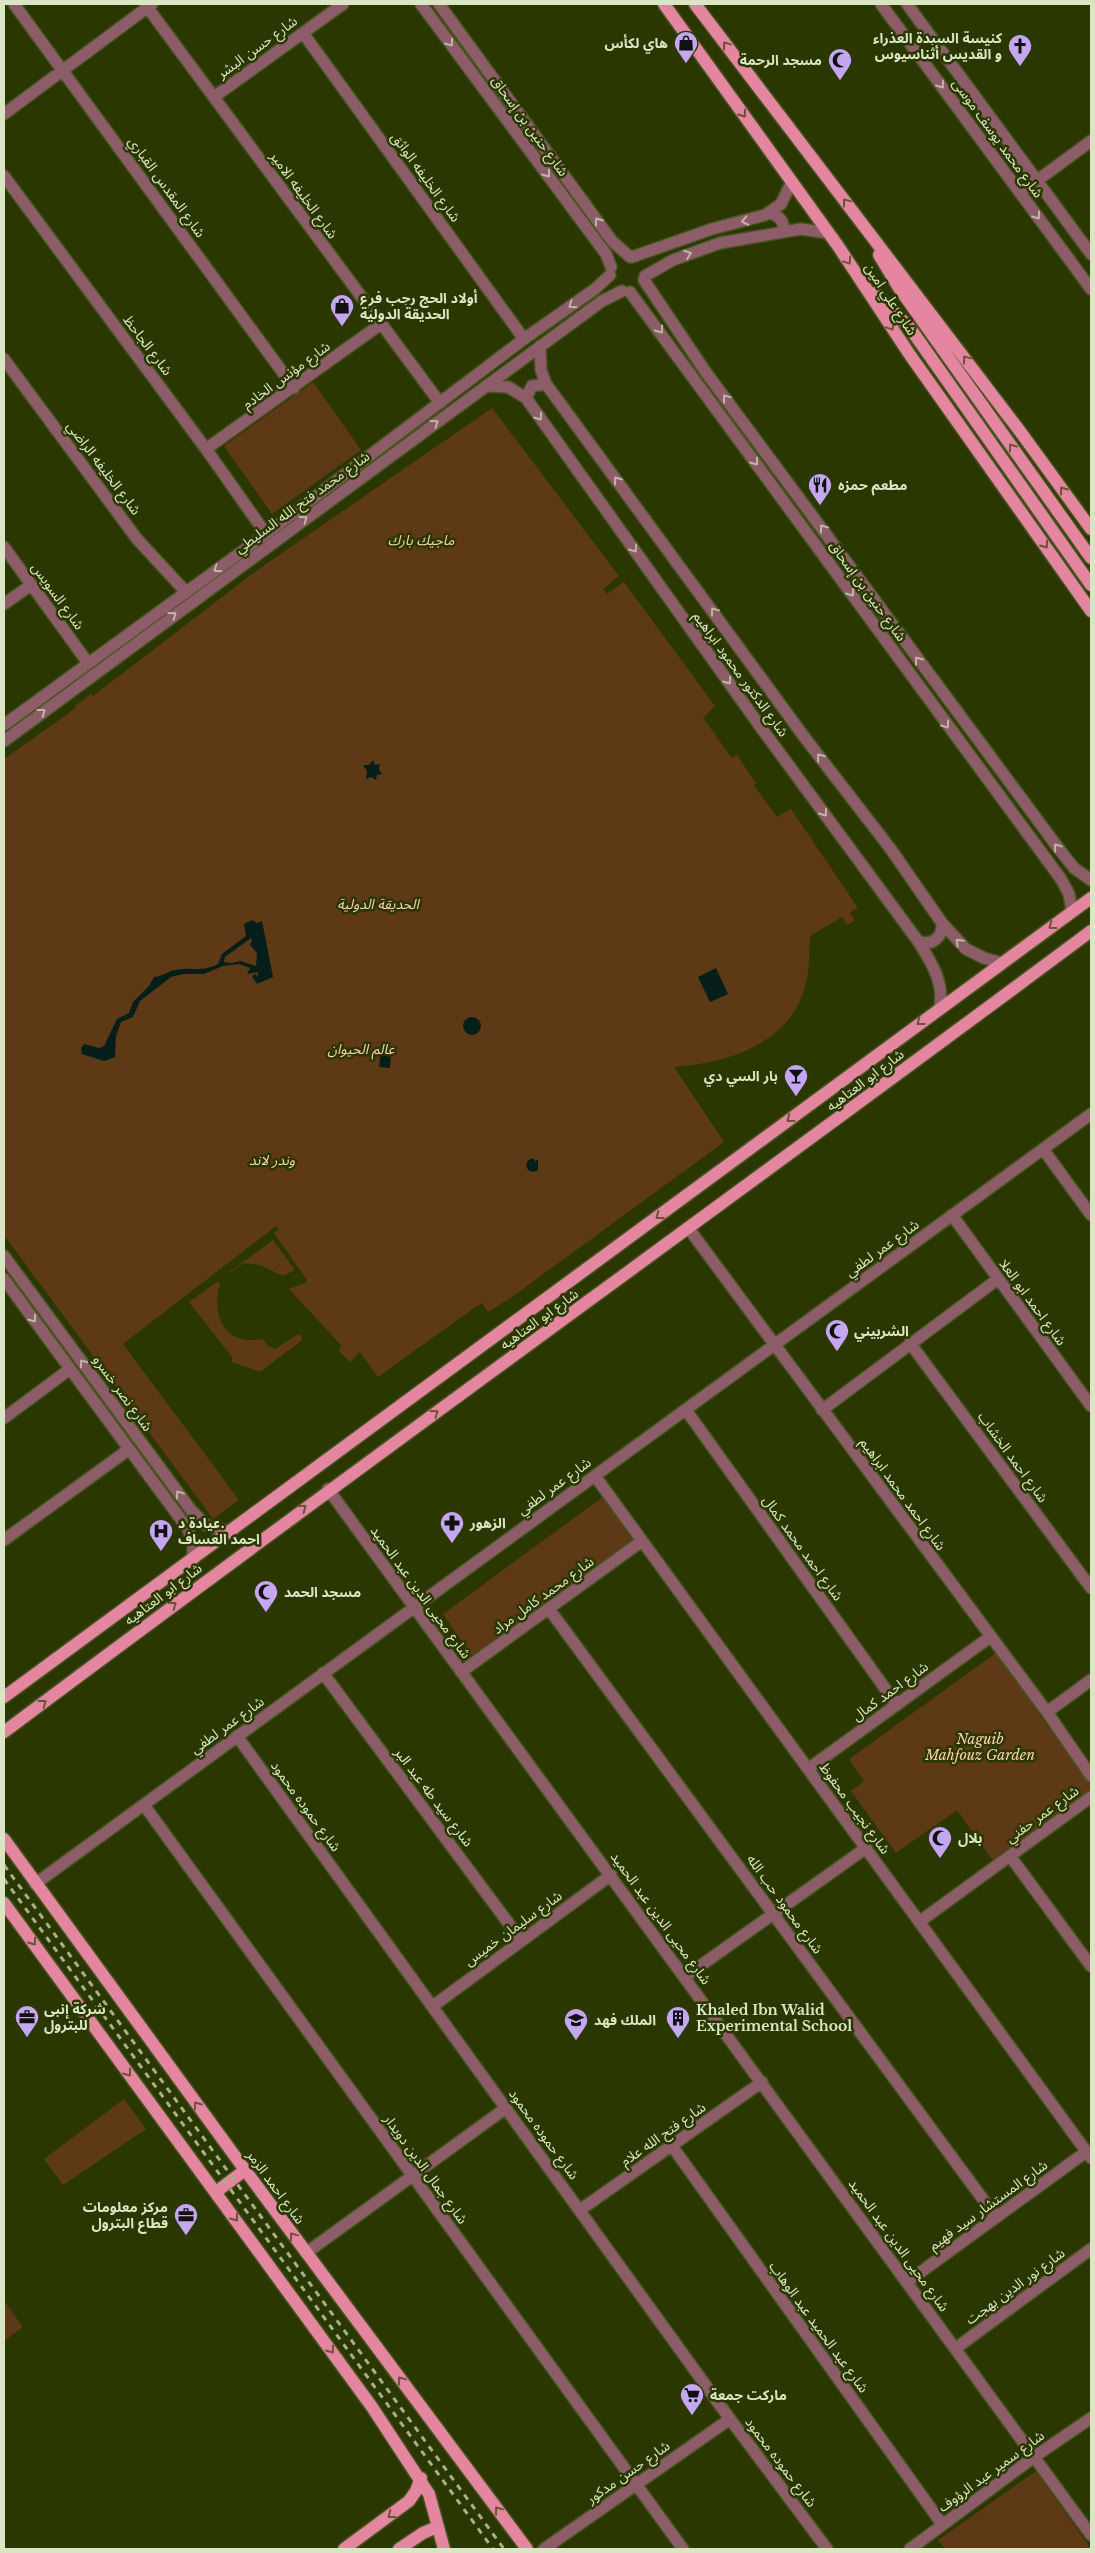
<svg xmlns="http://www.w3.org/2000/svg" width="1095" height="2553" viewBox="0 0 1095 2553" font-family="'Libre Baskerville','Noto Sans Arabic',serif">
  <rect width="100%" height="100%" fill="#2b3700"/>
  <path fill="#5e3915" d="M313,382l48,68 -89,64 -48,-68z
    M492,408l127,168 -16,13 4,5 17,-12 91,124 -12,12 29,40 5,-3 19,28 -2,3 23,31 14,-8 67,99 -8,4 5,9 -8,4 -5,-8 -32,19c-1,15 0,31 -4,46 -13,61 -77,81 -132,85l50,75 -212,155 -24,15 -6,-9 -8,5 -96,69 -18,-25 -10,10 -11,-11 2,-6 -52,-56 16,-6 2,-3 -33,-47 5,-3 -3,-4 -153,118 116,156 -26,19 -209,-284v-476l72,-51 -1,-2 16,-12 2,2 163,-125z
    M273,1240l22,30 -12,6 -23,-11 -16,-2 -23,15z
    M218,1281l2,3c-6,19 -3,47 19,54 8,3 16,2 24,1l5,7 7,3 22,-14h4l1,5 -42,32 -28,-10v-5l-43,-55z
    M604,1496l32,47 -160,119 -33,-48z
    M996,1653l95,133v6l-97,70 -37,-52 -61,43 -45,-62 13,-10 -15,-22z
    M124,2099l22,30 -83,56 -19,-26z
    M4,2301l19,26 -19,14z
    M1036,2471l55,78h-146l-7,-9z"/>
  <path fill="#051e1a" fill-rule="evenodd" d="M373,760l2,5 5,-1 -1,5 3,5 -5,1 -1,5 -5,-3 -5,2 1,-8 -4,-6h6z
    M252,920l5,3 5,-2 11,56 -16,7 -5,-8 4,-2 2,4v-6l-11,2 3,-6 -11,-4 -16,2 -19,8h-21l-12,3 -31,24 -7,16 -12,5 -5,14 -1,21 -11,4 -22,-7 -1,-6 3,-4 15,4 5,-2 13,-27 12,-6 4,-11 16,-16 5,-9c8,0 13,-6 22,-7 17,-4 25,3 42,-6l4,-10 24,-18 -2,-12zM251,938l1,2 -2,5 7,8 -1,13 -16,-5 -8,2 -8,-1 1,-5z
    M716,968l12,26 -18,8 -12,-25z
    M463 1026a9 9 0 1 1 18 0a9 9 0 1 1-18 0Z
    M381,1051l10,1 -1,16 -11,-1z
    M533,1158l2,3 3,-1v10l-5,2 -5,-2 -2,-5 2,-5z"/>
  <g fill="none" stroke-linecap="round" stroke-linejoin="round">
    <g stroke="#47531f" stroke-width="14">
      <path id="minor" d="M14,4l280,384
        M145,4l295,399
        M421,4l185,250 5,13
        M439,4l173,237 18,16
        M881,4l210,285
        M907,4l184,250
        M303,33l221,306
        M214,97l129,-93
        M4,114l148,-110
        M4,176l202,273 60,85
        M1020,193l71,-52
        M770,213c10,3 15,9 13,19
        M632,257l80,-28 53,-14 16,-11 11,-23
        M645,276l28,-16 47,-17 81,-14 28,4
        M644,280l61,91 354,478 15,19 17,12
        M630,292l431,587 8,15 3,17
        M540,346l1,24 5,14 259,354 85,110 52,75 24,26 18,9 18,5
        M4,359l133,180 48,52
        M486,386l22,1 18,11 236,331 156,212c13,21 26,40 22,66
        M526,398l6,-12 14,-2
        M206,449l175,-125
        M4,547l84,116
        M4,604l27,-19
        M4,725l262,-191 258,-195 71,-50 15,-14
        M4,741l598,-440 20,-10
        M918,941c14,6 25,-4 24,-18
        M1043,1149l48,66
        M952,1215l139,191
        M689,1229l358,483 44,64
        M4,1256l187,254 15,15 24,7
        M4,1279l184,250 5,15v16
        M910,1343l181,245
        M686,1410l211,295
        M822,1410l176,-131
        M4,1418l66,-49
        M595,1476l496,682
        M328,1489l763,1046
        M4,1540l124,-90
        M549,1609l447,608
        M461,1672l181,-131
        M323,1673l198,267
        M1047,1712l44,-32
        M237,1736l493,683 97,130
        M808,1769l182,-132
        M144,1805l539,744
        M1010,1856l81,110
        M35,1884l1056,-770
        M919,1922l172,-125
        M686,1976l180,-128
        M433,2006l178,-131
        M672,2146l270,378
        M580,2210l182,-128
        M306,2253l200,-145
        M907,2282l179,-130
        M956,2348l135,-99
        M544,2549l186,-130
        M910,2549l124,-92 57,-39"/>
    </g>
    <g stroke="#47531f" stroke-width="15">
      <path id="major" d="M664,4l174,242 72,109 181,256
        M695,4l324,426 72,99
        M879,255l20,33 192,270
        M875,293l35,35 181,257
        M4,1697l1087,-799
        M4,1732c360,-270 726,-532 1087,-801
        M4,1839l241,331 282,379
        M4,1903l368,504 57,87 15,55
        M216,2192l29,-22
        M344,2549l65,-48 7,-10 5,-13
        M399,2549l24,-16 14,-6"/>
    </g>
    <use href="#minor" stroke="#8c5d69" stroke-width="11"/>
    <use href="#major" stroke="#e586a1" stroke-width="12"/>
    <path stroke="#a5b188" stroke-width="3" stroke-dasharray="6 6" stroke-linecap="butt" d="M4,1865l500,684
      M4,1879l489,670"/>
  </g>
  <defs><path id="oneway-chevron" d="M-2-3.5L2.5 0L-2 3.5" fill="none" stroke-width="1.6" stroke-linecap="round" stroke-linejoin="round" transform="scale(1.25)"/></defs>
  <g stroke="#bfb6a4">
    <use href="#oneway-chevron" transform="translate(450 43) rotate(54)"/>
    <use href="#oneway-chevron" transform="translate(941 85) rotate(54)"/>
    <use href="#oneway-chevron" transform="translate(547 174) rotate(54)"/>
    <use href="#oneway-chevron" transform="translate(1037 216) rotate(54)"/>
    <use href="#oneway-chevron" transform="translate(598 221) rotate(-126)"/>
    <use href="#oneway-chevron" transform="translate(745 221) rotate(168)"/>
    <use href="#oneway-chevron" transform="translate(688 254) rotate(-21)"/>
    <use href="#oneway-chevron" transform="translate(572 305) rotate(145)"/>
    <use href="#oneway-chevron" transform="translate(660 330) rotate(55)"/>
    <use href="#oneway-chevron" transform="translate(726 398) rotate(-127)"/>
    <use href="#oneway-chevron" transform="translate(539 417) rotate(54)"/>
    <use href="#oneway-chevron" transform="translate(435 423) rotate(-36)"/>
    <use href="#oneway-chevron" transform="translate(755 462) rotate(54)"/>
    <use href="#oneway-chevron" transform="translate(617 480) rotate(-126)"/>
    <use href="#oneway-chevron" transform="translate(304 519) rotate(-36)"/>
    <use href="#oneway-chevron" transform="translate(823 528) rotate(-126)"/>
    <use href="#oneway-chevron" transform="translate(634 549) rotate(55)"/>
    <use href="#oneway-chevron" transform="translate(217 569) rotate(145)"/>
    <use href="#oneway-chevron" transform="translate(851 593) rotate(54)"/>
    <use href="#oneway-chevron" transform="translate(714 611) rotate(-126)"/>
    <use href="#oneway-chevron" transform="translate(173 615) rotate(-36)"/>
    <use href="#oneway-chevron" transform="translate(918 660) rotate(-126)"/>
    <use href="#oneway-chevron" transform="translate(728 681) rotate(55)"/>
    <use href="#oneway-chevron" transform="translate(42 712) rotate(-37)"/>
    <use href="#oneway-chevron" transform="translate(946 725) rotate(54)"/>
    <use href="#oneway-chevron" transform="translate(820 757) rotate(-128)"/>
    <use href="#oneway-chevron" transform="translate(824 813) rotate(54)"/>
    <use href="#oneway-chevron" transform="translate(1057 847) rotate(-127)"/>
    <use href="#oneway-chevron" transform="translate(959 942) rotate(-135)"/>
    <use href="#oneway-chevron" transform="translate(33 1319) rotate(54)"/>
    <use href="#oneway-chevron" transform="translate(83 1363) rotate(-126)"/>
    <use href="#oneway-chevron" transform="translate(179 1494) rotate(-126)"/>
  </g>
  <g stroke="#6c5338">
    <use href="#oneway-chevron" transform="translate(726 45) rotate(-127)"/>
    <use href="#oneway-chevron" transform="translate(743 114) rotate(54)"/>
    <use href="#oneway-chevron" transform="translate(846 202) rotate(-127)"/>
    <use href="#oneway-chevron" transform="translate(848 261) rotate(56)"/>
    <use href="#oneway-chevron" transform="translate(891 327) rotate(56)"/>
    <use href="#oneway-chevron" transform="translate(966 359) rotate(-127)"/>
    <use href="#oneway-chevron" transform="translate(1012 447) rotate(-126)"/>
    <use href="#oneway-chevron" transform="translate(1063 490) rotate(-126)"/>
    <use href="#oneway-chevron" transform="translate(1045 545) rotate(54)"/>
    <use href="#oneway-chevron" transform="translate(1052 926) rotate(144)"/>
    <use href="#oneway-chevron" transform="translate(920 1022) rotate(143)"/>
    <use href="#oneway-chevron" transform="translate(790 1119) rotate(143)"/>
    <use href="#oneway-chevron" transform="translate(659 1216) rotate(143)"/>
    <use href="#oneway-chevron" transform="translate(435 1413) rotate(-36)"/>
    <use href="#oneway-chevron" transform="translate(303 1508) rotate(-37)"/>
    <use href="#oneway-chevron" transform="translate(173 1605) rotate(-37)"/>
    <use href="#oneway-chevron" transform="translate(43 1703) rotate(-37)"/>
    <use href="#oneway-chevron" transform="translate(33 1942) rotate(54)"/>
    <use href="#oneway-chevron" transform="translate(128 2073) rotate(54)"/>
    <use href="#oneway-chevron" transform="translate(197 2105) rotate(-126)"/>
    <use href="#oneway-chevron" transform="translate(235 2218) rotate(54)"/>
    <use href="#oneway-chevron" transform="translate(293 2236) rotate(-127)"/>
    <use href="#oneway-chevron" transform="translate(331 2350) rotate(54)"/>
    <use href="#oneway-chevron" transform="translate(401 2380) rotate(-127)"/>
    <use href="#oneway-chevron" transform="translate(498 2510) rotate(-127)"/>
    <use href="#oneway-chevron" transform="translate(391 2515) rotate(143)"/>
  </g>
  <defs>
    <g id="shop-pin" transform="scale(1.25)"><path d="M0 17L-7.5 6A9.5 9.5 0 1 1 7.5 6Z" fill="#c5a7f1" stroke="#2b3700"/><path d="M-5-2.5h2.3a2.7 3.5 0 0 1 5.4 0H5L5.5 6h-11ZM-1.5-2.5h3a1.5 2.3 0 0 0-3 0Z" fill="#111"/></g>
    <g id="church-pin" transform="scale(1.25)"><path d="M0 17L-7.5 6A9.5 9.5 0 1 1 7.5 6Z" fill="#c5a7f1" stroke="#2b3700"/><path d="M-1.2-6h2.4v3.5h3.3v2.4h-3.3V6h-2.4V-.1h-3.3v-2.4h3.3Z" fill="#111"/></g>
    <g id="mosque-pin" transform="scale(1.25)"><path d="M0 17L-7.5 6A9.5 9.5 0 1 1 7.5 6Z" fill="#c5a7f1" stroke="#2b3700"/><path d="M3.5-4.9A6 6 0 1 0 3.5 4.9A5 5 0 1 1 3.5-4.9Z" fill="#111"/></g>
    <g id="restaurant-pin" transform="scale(1.25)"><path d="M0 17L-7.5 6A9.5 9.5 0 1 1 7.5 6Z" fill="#c5a7f1" stroke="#2b3700"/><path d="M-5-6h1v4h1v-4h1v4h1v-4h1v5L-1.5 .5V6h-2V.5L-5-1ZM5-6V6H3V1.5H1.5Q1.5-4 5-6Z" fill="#111"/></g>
    <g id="bar-pin" transform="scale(1.25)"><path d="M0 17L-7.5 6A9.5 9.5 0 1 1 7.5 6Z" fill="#c5a7f1" stroke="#2b3700"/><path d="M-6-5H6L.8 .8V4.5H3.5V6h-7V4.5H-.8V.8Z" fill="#111"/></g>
    <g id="pharmacy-pin" transform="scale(1.25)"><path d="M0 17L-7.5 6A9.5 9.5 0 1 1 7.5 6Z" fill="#c5a7f1" stroke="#2b3700"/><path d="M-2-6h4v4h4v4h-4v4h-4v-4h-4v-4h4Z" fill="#111"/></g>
    <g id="hospital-pin" transform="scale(1.25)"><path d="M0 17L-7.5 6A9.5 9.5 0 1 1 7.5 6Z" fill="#c5a7f1" stroke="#2b3700"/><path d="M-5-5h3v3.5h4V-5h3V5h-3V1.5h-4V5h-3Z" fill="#111"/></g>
    <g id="office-pin" transform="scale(1.25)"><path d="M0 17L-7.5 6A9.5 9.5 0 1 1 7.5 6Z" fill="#c5a7f1" stroke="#2b3700"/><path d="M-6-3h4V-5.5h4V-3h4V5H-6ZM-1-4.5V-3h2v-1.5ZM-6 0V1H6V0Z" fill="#111"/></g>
    <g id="building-pin" transform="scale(1.25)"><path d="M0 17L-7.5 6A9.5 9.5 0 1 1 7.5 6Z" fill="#c5a7f1" stroke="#2b3700"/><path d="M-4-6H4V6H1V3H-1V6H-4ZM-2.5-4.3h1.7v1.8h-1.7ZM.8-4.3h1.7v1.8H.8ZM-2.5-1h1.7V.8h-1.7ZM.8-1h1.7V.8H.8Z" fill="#111"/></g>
    <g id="school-pin" transform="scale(1.25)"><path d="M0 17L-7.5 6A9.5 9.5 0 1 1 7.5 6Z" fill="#c5a7f1" stroke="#2b3700"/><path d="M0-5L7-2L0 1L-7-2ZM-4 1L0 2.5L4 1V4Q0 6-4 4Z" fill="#111"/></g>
    <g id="supermarket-pin" transform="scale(1.25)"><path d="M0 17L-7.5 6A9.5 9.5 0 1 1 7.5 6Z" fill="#c5a7f1" stroke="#2b3700"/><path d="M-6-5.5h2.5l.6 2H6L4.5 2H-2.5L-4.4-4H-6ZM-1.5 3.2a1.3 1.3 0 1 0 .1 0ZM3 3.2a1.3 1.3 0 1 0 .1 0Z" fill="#111"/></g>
  </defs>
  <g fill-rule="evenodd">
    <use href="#shop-pin" x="686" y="43"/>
    <use href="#church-pin" x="1020" y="46"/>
    <use href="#mosque-pin" x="840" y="60"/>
    <use href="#shop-pin" x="342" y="306"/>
    <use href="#restaurant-pin" x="820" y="485"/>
    <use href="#bar-pin" x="796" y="1076"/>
    <use href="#mosque-pin" x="837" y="1331"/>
    <use href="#pharmacy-pin" x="452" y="1523"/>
    <use href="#hospital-pin" x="161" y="1531"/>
    <use href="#mosque-pin" x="266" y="1592"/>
    <use href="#mosque-pin" x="940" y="1838"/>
    <use href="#office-pin" x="27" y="2017"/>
    <use href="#building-pin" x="678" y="2018"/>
    <use href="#school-pin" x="576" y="2020"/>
    <use href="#office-pin" x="186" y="2215"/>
    <use href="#supermarket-pin" x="692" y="2395"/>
  </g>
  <g text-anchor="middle" stroke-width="5" stroke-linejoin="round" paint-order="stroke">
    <g font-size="14" font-weight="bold" fill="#dae6c3" stroke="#2b3700" text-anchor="start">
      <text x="1002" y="43" text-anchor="end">كنيسة السيدة العذراء<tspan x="1002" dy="16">و القديس أثناسيوس</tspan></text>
      <text x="668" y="48" text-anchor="end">هاي لكأس</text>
      <text x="822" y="65" text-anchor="end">مسجد الرحمة</text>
      <text x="360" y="303">أولاد الحج رجب فرع<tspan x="360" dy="16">الحديقة الدولية</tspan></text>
      <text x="838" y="490">مطعم حمزه</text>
      <text x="778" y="1081" text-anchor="end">بار السي دي</text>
      <text x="854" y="1336">الشربيني</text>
      <text x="178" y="1528">عيادة د.<tspan x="178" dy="16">احمد العساف</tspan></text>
      <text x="470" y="1528">الزهور</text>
      <text x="284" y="1597">مسجد الحمد</text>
      <text x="958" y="1843">بلال</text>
      <text x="44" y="2014">شركة إنبى<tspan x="44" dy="16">للبترول</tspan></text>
      <text x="696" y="2015">Khaled Ibn Walid<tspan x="696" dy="16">Experimental School</tspan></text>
      <text x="594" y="2025">الملك فهد</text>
      <text x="168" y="2212" text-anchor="end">مركز معلومات<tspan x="168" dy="16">قطاع البترول</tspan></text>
      <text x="710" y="2400">ماركت جمعة</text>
    </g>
    <g font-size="14" fill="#dae6c3" stroke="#2b3700">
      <text transform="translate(257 47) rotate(-36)" y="5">شارع حسن البشر</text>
      <text transform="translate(530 126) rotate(54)" y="5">شارع حنين بن إسحاق</text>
      <text transform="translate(998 138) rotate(54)" y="5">شارع محمد يوسف موسى</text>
      <text transform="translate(426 177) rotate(54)" y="5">شارع الخليفه الواثق</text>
      <text transform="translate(167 187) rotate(54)" y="5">شارع المقدس القباري</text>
      <text transform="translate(304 195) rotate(54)" y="5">شارع الخليفه الامير</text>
      <text transform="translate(891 299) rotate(57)" y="5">شارع علي امين</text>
      <text transform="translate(148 345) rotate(53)" y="5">شارع الجاحظ</text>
      <text transform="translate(286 375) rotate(-36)" y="5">شارع مؤنس الخادم</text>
      <text transform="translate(104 468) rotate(53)" y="5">شارع الخليفه الراضي</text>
      <text transform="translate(302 502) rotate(-36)" y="5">شارع محمد فتح الله السليطي</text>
      <text transform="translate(868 591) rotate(54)" y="5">شارع حنين بن إسحاق</text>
      <text transform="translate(58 596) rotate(54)" y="5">شارع السويس</text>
      <text transform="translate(741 674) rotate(54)" y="5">شارع الدكتور محمود ابراهيم</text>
      <text transform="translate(865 1080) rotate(-37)" y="5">شارع ابو العتاهيه</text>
      <text transform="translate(882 1248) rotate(-36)" y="5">شارع عمر لطفي</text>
      <text transform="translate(1033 1302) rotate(54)" y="5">شارع احمد ابو العلا</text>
      <text transform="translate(539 1319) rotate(-36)" y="5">شارع ابو العتاهيه</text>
      <text transform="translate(123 1393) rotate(54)" y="5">شارع نصر خسرو</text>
      <text transform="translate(1013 1457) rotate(54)" y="5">شارع احمد الخشاب</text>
      <text transform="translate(554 1486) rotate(-36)" y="5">شارع عمر لطفي</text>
      <text transform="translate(903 1494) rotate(54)" y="5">شارع احمد محمد ابراهيم</text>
      <text transform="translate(803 1548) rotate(54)" y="5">شارع احمد محمد كمال</text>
      <text transform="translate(421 1592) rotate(54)" y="5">شارع محيى الدين عبد الحميد</text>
      <text transform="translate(163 1594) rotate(-37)" y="5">شارع ابو العتاهيه</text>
      <text transform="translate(543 1595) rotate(-36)" y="5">شارع محمد كامل مراد</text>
      <text transform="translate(890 1691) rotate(-36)" y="5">شارع احمد كمال</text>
      <text transform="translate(227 1725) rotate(-36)" y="5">شارع عمر لطفي</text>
      <text transform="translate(434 1797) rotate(53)" y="5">شارع سيد طه عبد البر</text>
      <text transform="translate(306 1806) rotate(54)" y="5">شارع حموده محمود</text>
      <text transform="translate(855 1808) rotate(54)" y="5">شارع نجيب محفوظ</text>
      <text transform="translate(1042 1814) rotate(-36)" y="5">شارع عمر حفني</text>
      <text transform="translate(785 1904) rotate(54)" y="5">شارع محمود حب الله</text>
      <text transform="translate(661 1918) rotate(54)" y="5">شارع محيى الدين عبد الحميد</text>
      <text transform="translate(513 1928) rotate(-36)" y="5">شارع سليمان خميس</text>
      <text transform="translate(544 2134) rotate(54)" y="5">شارع حموده محمود</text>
      <text transform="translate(663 2134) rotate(-35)" y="5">شارع فتح الله علام</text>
      <text transform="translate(426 2169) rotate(54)" y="5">شارع جمال الدين دويدار</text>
      <text transform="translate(276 2187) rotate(54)" y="5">شارع احمد الزمر</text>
      <text transform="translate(988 2205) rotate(-36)" y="5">شارع المستشار سيد فهيم</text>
      <text transform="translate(899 2245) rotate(54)" y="5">شارع محيى الدين عبد الحميد</text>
      <text transform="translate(1015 2286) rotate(-36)" y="5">شارع نور الدين بهجت</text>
      <text transform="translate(819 2327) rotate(54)" y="5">شارع عبد الحميد عبد الوهاب</text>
      <text transform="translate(781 2462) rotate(53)" y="5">شارع حموده محمود</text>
      <text transform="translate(991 2471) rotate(-36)" y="5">شارع سمير عبد الرؤوف</text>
      <text transform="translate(628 2472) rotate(-35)" y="5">شارع حسن مدكور</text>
    </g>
    <g font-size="14" font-style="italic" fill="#fbd1ae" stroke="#2b3700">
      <text x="421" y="545">ماجيك بارك</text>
      <text x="378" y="909">الحديقة الدولية</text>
      <text x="361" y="1054">عالم الحيوان</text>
      <text x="272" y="1165">وندر لاند</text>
      <text x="980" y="1744">Naguib<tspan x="980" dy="16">Mahfouz Garden</tspan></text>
    </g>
  </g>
  <rect width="1095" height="2553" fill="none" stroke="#dae6c3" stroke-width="10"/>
</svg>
